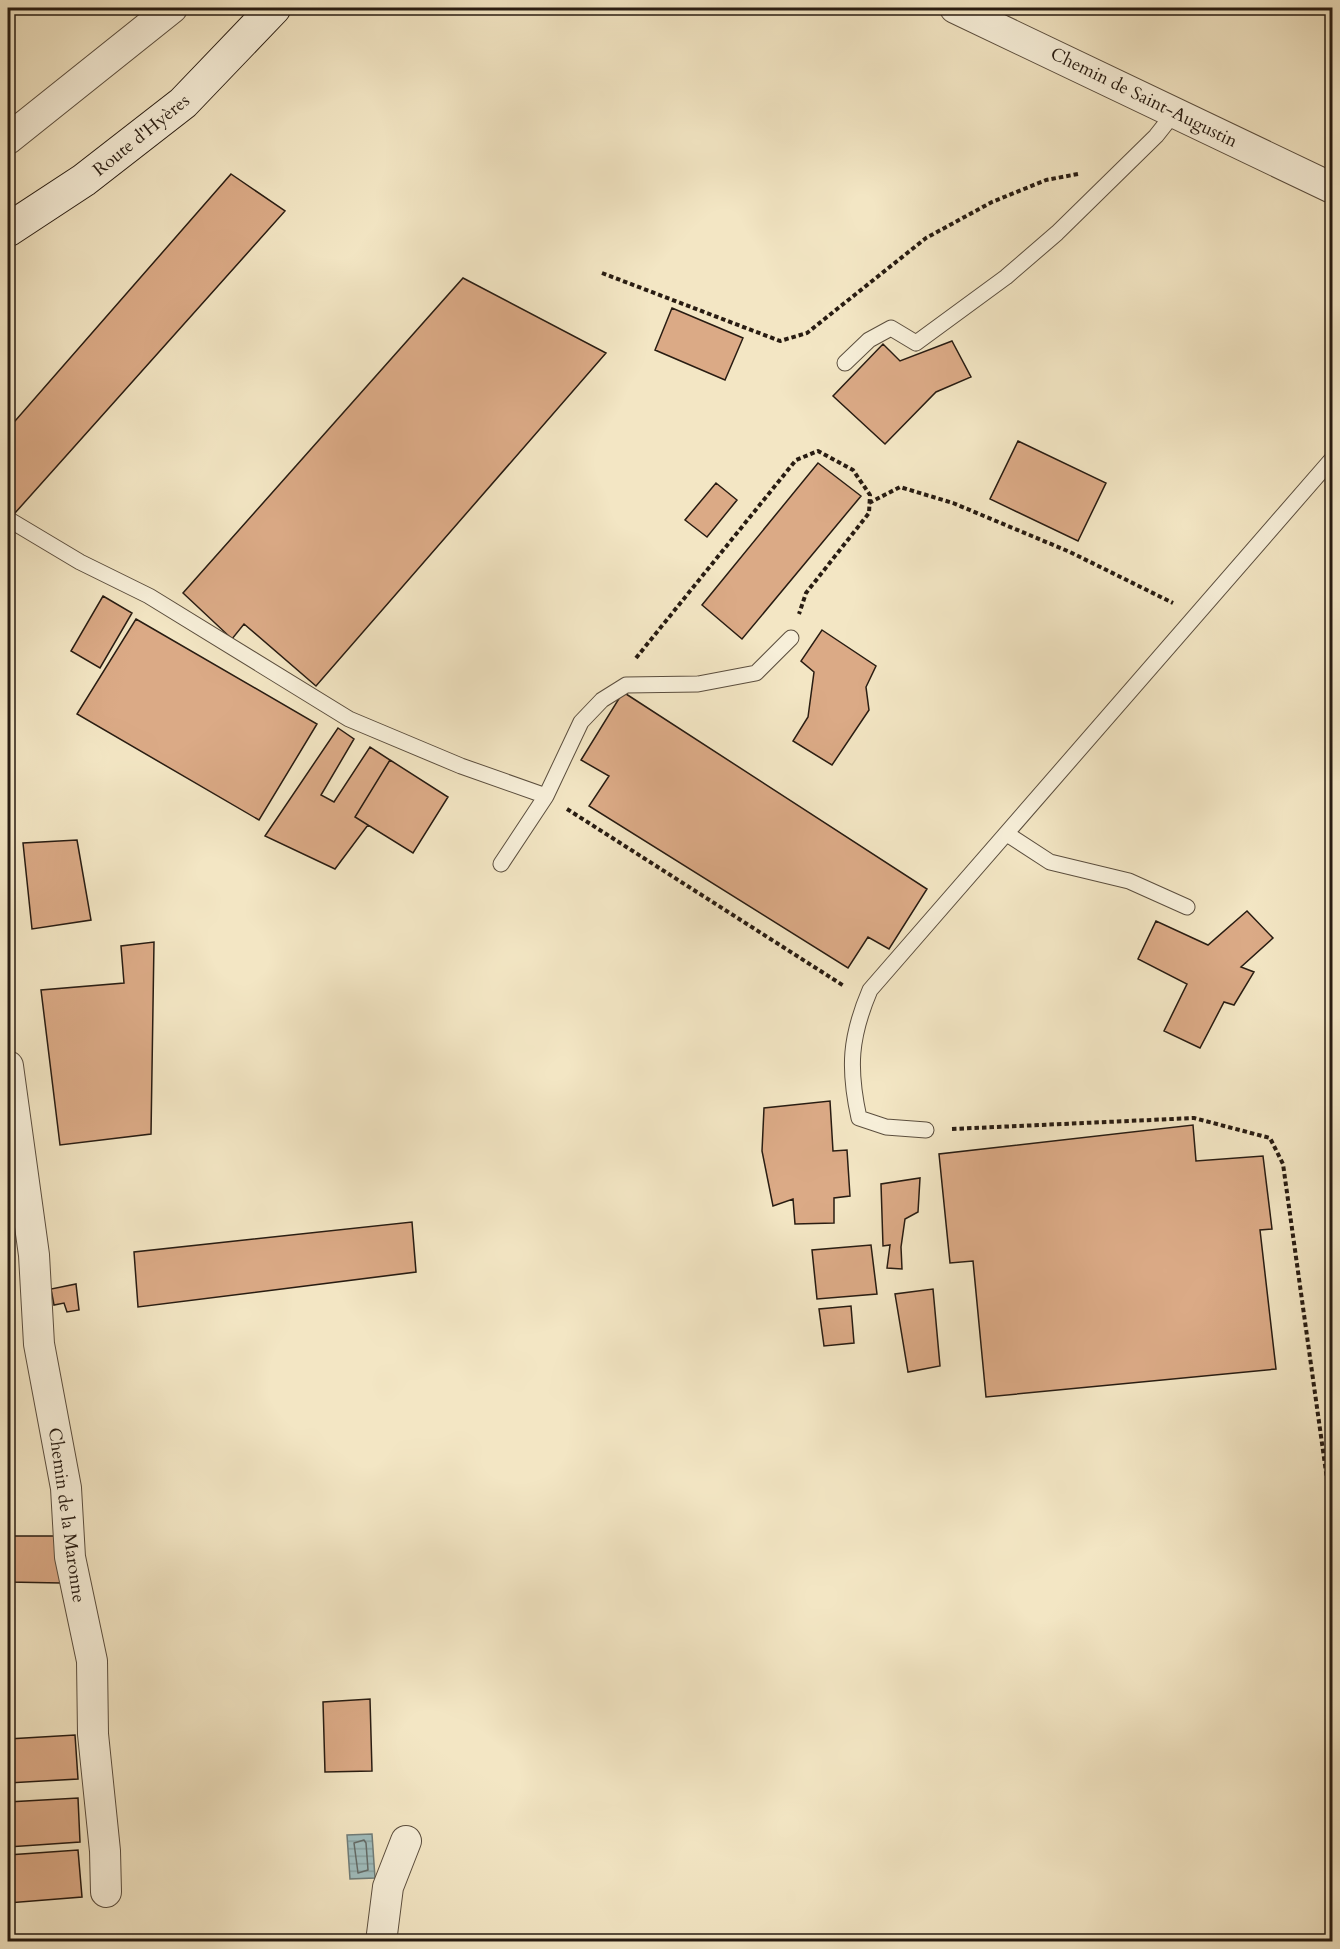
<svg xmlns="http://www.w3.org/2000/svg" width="1340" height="1949" viewBox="0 0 1340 1949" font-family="Cardo,serif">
  <defs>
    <pattern id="water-rules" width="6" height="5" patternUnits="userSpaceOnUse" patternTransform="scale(1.5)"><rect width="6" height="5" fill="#a0bdbd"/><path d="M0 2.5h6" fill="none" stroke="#8aa2a1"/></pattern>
  </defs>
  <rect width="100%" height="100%" fill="#f3e6c4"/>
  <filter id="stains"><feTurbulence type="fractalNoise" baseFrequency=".00333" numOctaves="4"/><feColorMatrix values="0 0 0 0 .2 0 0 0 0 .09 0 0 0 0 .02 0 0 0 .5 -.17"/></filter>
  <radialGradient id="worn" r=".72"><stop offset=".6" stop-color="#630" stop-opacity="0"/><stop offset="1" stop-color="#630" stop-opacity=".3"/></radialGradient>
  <path fill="url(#water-rules)" stroke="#707d79" stroke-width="1.5" d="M372,1834l3,44 -25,1 -3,-44z"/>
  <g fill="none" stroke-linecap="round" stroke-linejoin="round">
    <path stroke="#646c68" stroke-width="1.5" d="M364,1840l2,3 2,27 -10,3 -4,-30z"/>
  </g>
  <path fill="#dbaa86" stroke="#281c12" stroke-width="1.5" d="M231,174l54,37 -270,302 -7,-7v-77z
    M463,278l143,75 -290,333 -72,-62 -12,15 -49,-46z
    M672,308l71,30 -18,42 -70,-30z
    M952,341l19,36 -35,15 -51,52 -52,-48 50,-52 17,17z
    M1018,441l88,42 -28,58 -88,-42z
    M818,463l43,33 -119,143 -40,-34z
    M716,483l21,17 -30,37 -22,-17z
    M103,596l29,17 -32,55 -29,-17z
    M136,619l181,105 -58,96 -182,-106z
    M822,630l54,36 -10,21 3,23 -37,55 -39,-24 15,-24 6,-45 -13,-11z
    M623,692l304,197 -38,60 -21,-12 -20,31 -259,-162 20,-30 -28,-16z
    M338,728l16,11 -33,56 13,7 36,-55 20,13 -35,57 13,8 -33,44 -70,-33z
    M390,760l58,37 -35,56 -58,-36z
    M77,840l14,80 -59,9 -9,-86z
    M1247,911l26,27 -32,29 13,5 -20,33 -10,-3 -24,46 -36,-17 23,-47 -49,-25 18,-38 52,24z
    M154,942l-3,192 -91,11 -19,-155 83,-7 -3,-37z
    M830,1101l3,50 14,-1 3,46 -16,2v25l-39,1 -2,-25 -20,7 -11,-55 2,-43z
    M1193,1125l3,36 67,-5 9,73 -12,1 16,139 -290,28 -13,-136 -23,2 -11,-109z
    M920,1178l-2,34 -13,7 -4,28 1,22 -15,-1 3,-23 -7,1 -2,-62z
    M412,1222l4,50 -278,35 -4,-55z
    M871,1245l6,49 -60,5 -5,-49z
    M76,1284l3,26 -12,2 -3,-9 -10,2 -3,-16z
    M933,1289l7,77 -32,6 -13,-78z
    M851,1306l3,37 -30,3 -5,-37z
    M8,1536h54l-1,47 -53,-1z
    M370,1699l2,72 -47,1 -2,-70z
    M75,1735l3,44 -70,4v-44z
    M78,1798l2,44 -72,5v-45z
    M78,1850l4,47 -74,6v-48z"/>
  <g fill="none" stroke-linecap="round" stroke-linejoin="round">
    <g stroke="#5b4e3e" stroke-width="17">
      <path id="service" d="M845,363l24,-23 22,-12 25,15 90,-66 51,-44 99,-97 19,-24
        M8,519l72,43 69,34 200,123 112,47 85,30 35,-74 21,-22 24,-15 72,-1 58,-11 35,-35
        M1007,834l43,28 79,19 58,26
        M501,864l45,-68
        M926,1130l-40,-3 -27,-9c-11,-50 -9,-81 11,-128l462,-531"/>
    </g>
    <g stroke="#5b4e3e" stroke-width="32">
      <path id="minor" d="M955,8l377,180
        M8,139l164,-131
        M8,1066l26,189 5,89 27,144 4,69 22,104 1,73 12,117 1,41
        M381,1942l7,-55 18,-46"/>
    </g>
    <g stroke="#281c12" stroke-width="35">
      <path id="secondary" d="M8,230l76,-50 99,-77 91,-95"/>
    </g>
    <path stroke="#281c12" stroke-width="4" stroke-dasharray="4.5 3" stroke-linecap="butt" d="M602,273l178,68 27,-8 119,-95 66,-36 54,-22 32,-6
      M869,503l31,-16 53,16 117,49 103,51
      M636,658l160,-198 22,-9 35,19 17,25 -1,18 -63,80 -7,21
      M567,809l277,177
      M952,1129l242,-11 76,20 13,26 49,351"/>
    <use href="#service" stroke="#f7efd9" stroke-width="15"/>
    <use href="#minor" stroke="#f7efd9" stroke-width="30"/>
    <use href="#secondary" stroke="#f7efd9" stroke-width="33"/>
  </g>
  <g text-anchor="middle" stroke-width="4.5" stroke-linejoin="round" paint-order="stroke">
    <g font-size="18" fill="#281c12" stroke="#f7efd9">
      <text transform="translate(1144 97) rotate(26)" y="6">Chemin de Saint-Augustin</text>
      <text transform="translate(141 135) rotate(-39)" y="6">Route d'Hyères</text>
      <text transform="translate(67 1515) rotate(82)" y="6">Chemin de la Maronne</text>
    </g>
  </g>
  <rect width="1340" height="1949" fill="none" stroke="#f3e6c4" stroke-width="30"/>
  <rect x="9" y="9" width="1322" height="1931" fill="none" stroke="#281c12" stroke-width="3"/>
  <rect x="15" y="15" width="1310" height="1919" fill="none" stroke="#281c12" stroke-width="1.5"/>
  <rect width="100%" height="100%" filter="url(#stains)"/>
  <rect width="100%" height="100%" fill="url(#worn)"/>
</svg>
